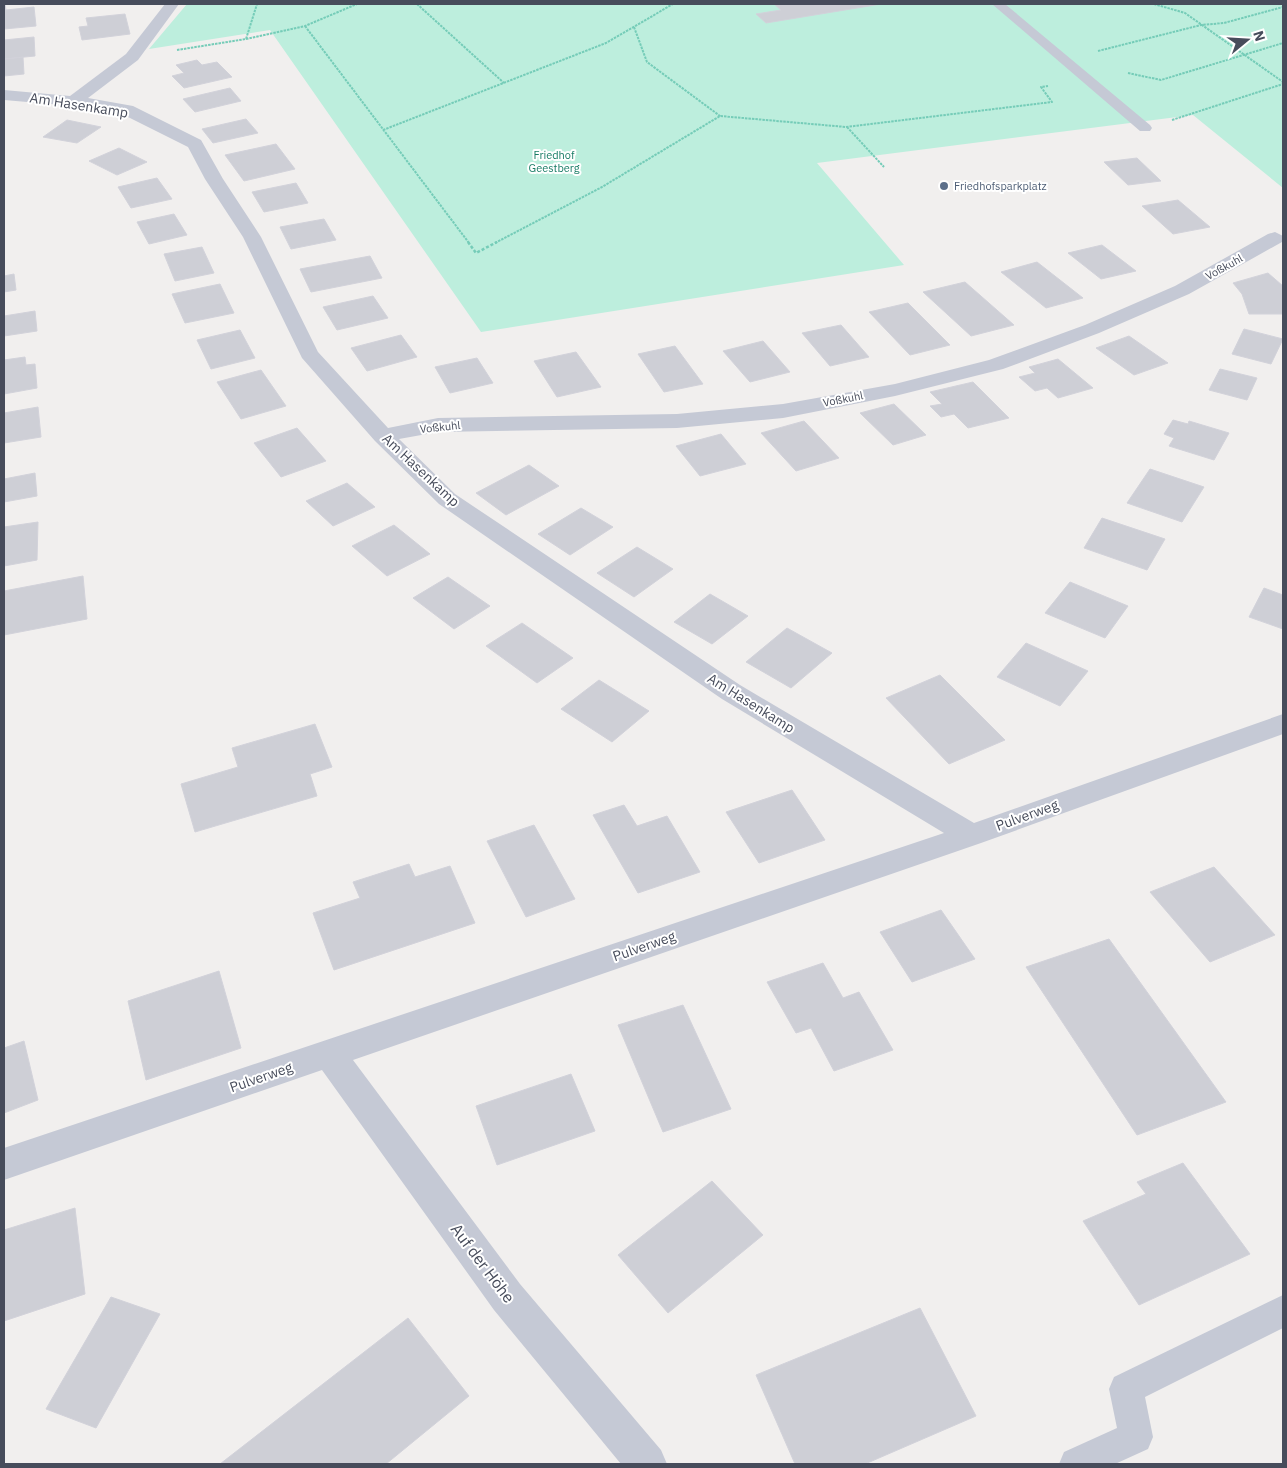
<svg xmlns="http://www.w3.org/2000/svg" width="1287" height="1468" viewBox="0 0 1287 1468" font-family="'IBM Plex Sans',sans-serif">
  <rect width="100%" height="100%" fill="#f1efee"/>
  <path fill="#bdeedd" d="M187,4h1096v184l-90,-73 -376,48 87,102 -423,67 -211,-302 -121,19z"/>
  <path fill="#cecfd6" stroke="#d2d2da" d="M4,4h1l1,6 28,-3 2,19 -32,3z
    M774,4l53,1 54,-1 -115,19 -10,-9 25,-4z
    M125,14l5,20 -48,6 -3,-13 9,-1 -2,-8z
    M34,37l1,19 -31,3v-19z
    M23,57l1,17 -20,2v-17z
    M197,60l5,5 15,-3 15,15 -48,11 -12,-12 12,-3 -8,-8z
    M230,88l11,13 -46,11 -12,-13z
    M246,119l12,14 -45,10 -11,-14z
    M67,120l34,7 -24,16 -34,-6z
    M276,144l19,25 -51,12 -19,-26z
    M119,148l28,14 -30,13 -28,-14z
    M1137,158l24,23 -33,4 -24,-23z
    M157,178l15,21 -41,9 -13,-21z
    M296,183l12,20 -44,9 -12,-20z
    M1178,200l32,27 -37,7 -31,-28z
    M174,214l13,21 -38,9 -12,-22z
    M324,219l12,21 -45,9 -11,-22z
    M1102,245l34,26 -35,8 -33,-26z
    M202,247l12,26 -39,8 -11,-27z
    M370,256l12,22 -71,14 -11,-23z
    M1037,262l46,36 -37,10 -45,-36z
    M1268,273l15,13v28h-34l-7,-20 -9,-11z
    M14,274l2,16 -12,2v-16z
    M965,282l49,43 -43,11 -48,-44z
    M220,284l14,29 -49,10 -13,-29z
    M373,296l15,22 -51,12 -14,-23z
    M908,303l42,42 -40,10 -41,-43z
    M35,311l2,20 -33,5v-20z
    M841,325l28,32 -39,9 -28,-33z
    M1244,329l39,10 -12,25 -39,-10z
    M240,330l15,28 -44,11 -14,-29z
    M401,335l16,22 -50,14 -16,-23z
    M1129,336l39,27 -34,12 -38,-27z
    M763,341l27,31 -40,10 -27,-31z
    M675,346l28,38 -39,8 -26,-38z
    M576,352l25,35 -44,10 -23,-36z
    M25,357l1,8 9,-1 2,24 -33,6v-34z
    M477,358l16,25 -43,10 -15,-26z
    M1058,359l35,29 -35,10 -11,-10 -12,3 -16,-14 16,-4 -6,-6z
    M1220,369l37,9 -10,22 -38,-10z
    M261,370l25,36 -45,13 -24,-37z
    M973,382l36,36 -41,10 -14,-14 -13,3 -11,-11 12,-2 -12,-12z
    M894,404l32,31 -33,10 -33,-32z
    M38,407l3,30 -37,6v-30z
    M1173,420l15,4 1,-3 40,12 -15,27 -45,-14 5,-8 -10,-4z
    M804,421l35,37 -43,13 -35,-38z
    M297,428l29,33 -45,16 -27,-34z
    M721,434l25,30 -46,12 -24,-30z
    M529,465l30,21 -53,29 -30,-22z
    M1150,469l54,18 -22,35 -55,-19z
    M35,473l2,23 -33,6v-23z
    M347,483l28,24 -42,19 -27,-25z
    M581,508l32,19 -43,28 -32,-21z
    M1102,518l63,21 -18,31 -63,-22z
    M38,522l-1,38 -33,6v-39z
    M394,525l36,29 -43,22 -35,-30z
    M637,547l36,22 -39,28 -37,-24z
    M83,576l4,43 -83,16v-44z
    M448,577l42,29 -36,23 -41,-31z
    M1070,582l58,24 -23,32 -60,-25z
    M1264,588l19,7v34l-34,-12z
    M710,594l38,22 -36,28 -38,-22z
    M522,623l51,35 -36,25 -51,-37z
    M787,628l45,25 -41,35 -45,-26z
    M1026,643l62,28 -28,35 -63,-29z
    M940,675l65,65 -56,24 -63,-66z
    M599,680l50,31 -37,31 -51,-33z
    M315,724l17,43 -22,7 7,22 -122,36 -14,-48 57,-17 -6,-19z
    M792,790l33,50 -66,23 -33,-51z
    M624,805l13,21 30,-10 33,56 -62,21 -45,-78z
    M534,825l41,74 -49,18 -39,-76z
    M409,864l6,13 35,-11 25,57 -141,47 -21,-57 47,-15 -7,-16z
    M1214,867l61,68 -65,27 -60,-70z
    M941,910l34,49 -63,23 -32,-50z
    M1109,939l117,163 -89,33 -111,-168z
    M823,963l20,35 16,-6 34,58 -59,21 -23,-43 -15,5 -29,-51z
    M219,971l22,77 -95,32 -18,-79z
    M683,1005l48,104 -68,23 -45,-107z
    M24,1041l14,59 -34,13v-65z
    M571,1074l24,57 -98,34 -21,-59z
    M1183,1163l67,91 -111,51 -56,-84 63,-27 -9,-12z
    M712,1181l51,54 -95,78 -50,-58z
    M75,1208l10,86 -81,27v-91z
    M111,1297l49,17 -64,114 -50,-19z
    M920,1308l56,108 -111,48h-70l-39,-89z
    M408,1318l61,78 -83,68h-166z"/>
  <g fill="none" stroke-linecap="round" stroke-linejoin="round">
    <path stroke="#75ccb8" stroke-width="2" stroke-dasharray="2.5 1" stroke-linecap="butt" d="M417,4l87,79
      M1154,4l31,9 98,69
      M305,26l164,217
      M634,27l13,35 73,54
      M246,39l59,-13 52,-22
      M177,50l69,-11 11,-35
      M1098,51l103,-26 23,-2 59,-16
      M1128,73l33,7 122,-37
      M1172,120l111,-36
      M847,127l37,40
      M383,130l223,-87 67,-39
      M495,243l107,-56 118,-71 126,11 206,-25 -11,-15 7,-1"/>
    <path stroke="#75ccb8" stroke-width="2.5" stroke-dasharray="3 2" stroke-linecap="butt" d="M468,242l8,11 21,-11"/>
    <path fill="#c5c9d5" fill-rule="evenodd" d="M992,4h13l145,121 2,3 -2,3h-10z
      M1283,1295v33l-138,69 8,40 -5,12 -33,15h-56l5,-12 53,-24 -8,-39 5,-12z"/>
    <path fill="#c5c9d5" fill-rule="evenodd" d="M165,4h14l-41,56 -50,38 45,8 68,34 22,39 38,58 57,115 70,76 50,-10 239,-4 106,-10 112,-20 94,-24 96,-35 90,-39 93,-52 7,-2 8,4 -1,6 -93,52 -90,39 -96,36 -108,27 -112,22 -106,10 -239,4 -39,7 56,55 285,191 234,138 309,-109v20l-302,109 -628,217 167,224 141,166 6,14h-46l-127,-154 -172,-240 -318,110v-32l940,-315 -222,-134 -283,-195 -64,-63 -73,-83 -59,-121 -38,-58 -17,-32 -66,-33 -48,-8 -70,-6v-10l66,6 56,-42z"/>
  </g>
  <circle fill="#5c6f8a" stroke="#fff" stroke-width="2" cx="944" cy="186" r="5"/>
  <g text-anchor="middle" stroke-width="4" stroke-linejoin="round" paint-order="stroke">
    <g font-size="11" fill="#187c65" stroke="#fff">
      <text x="554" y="159">Friedhof<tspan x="554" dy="13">Geestberg</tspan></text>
    </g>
    <g font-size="11" fill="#4e5e75" stroke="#fff" text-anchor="start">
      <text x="954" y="190">Friedhofsparkplatz</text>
    </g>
    <g font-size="11" fill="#474c5b" stroke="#fff">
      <text transform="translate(1224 267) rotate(-29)" y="4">Voßkuhl</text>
      <text transform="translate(843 399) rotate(-11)" y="4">Voßkuhl</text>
      <text transform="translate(440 427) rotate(-6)" y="4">Voßkuhl</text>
    </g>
    <g font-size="14" fill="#474c5b" stroke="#fff">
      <text transform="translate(79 105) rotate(9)" y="5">Am Hasenkamp</text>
      <text transform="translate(421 470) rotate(43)" y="5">Am Hasenkamp</text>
      <text transform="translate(751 703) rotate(32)" y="5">Am Hasenkamp</text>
      <text transform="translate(1027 815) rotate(-20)" y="5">Pulverweg</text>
      <text transform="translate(644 946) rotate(-19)" y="5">Pulverweg</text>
      <text transform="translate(261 1077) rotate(-19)" y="5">Pulverweg</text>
    </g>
    <g font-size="16" fill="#474c5b" stroke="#fff">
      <text transform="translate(483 1263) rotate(53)" y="6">Auf der Höhe</text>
    </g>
  </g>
  <rect width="1287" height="1468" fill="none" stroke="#474c5b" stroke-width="10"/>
  <g transform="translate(1247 40) rotate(72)" stroke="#ffffff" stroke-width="4" paint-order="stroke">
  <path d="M0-4L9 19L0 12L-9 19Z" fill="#474c5b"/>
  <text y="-8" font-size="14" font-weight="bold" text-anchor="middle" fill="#474c5b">N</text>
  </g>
</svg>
